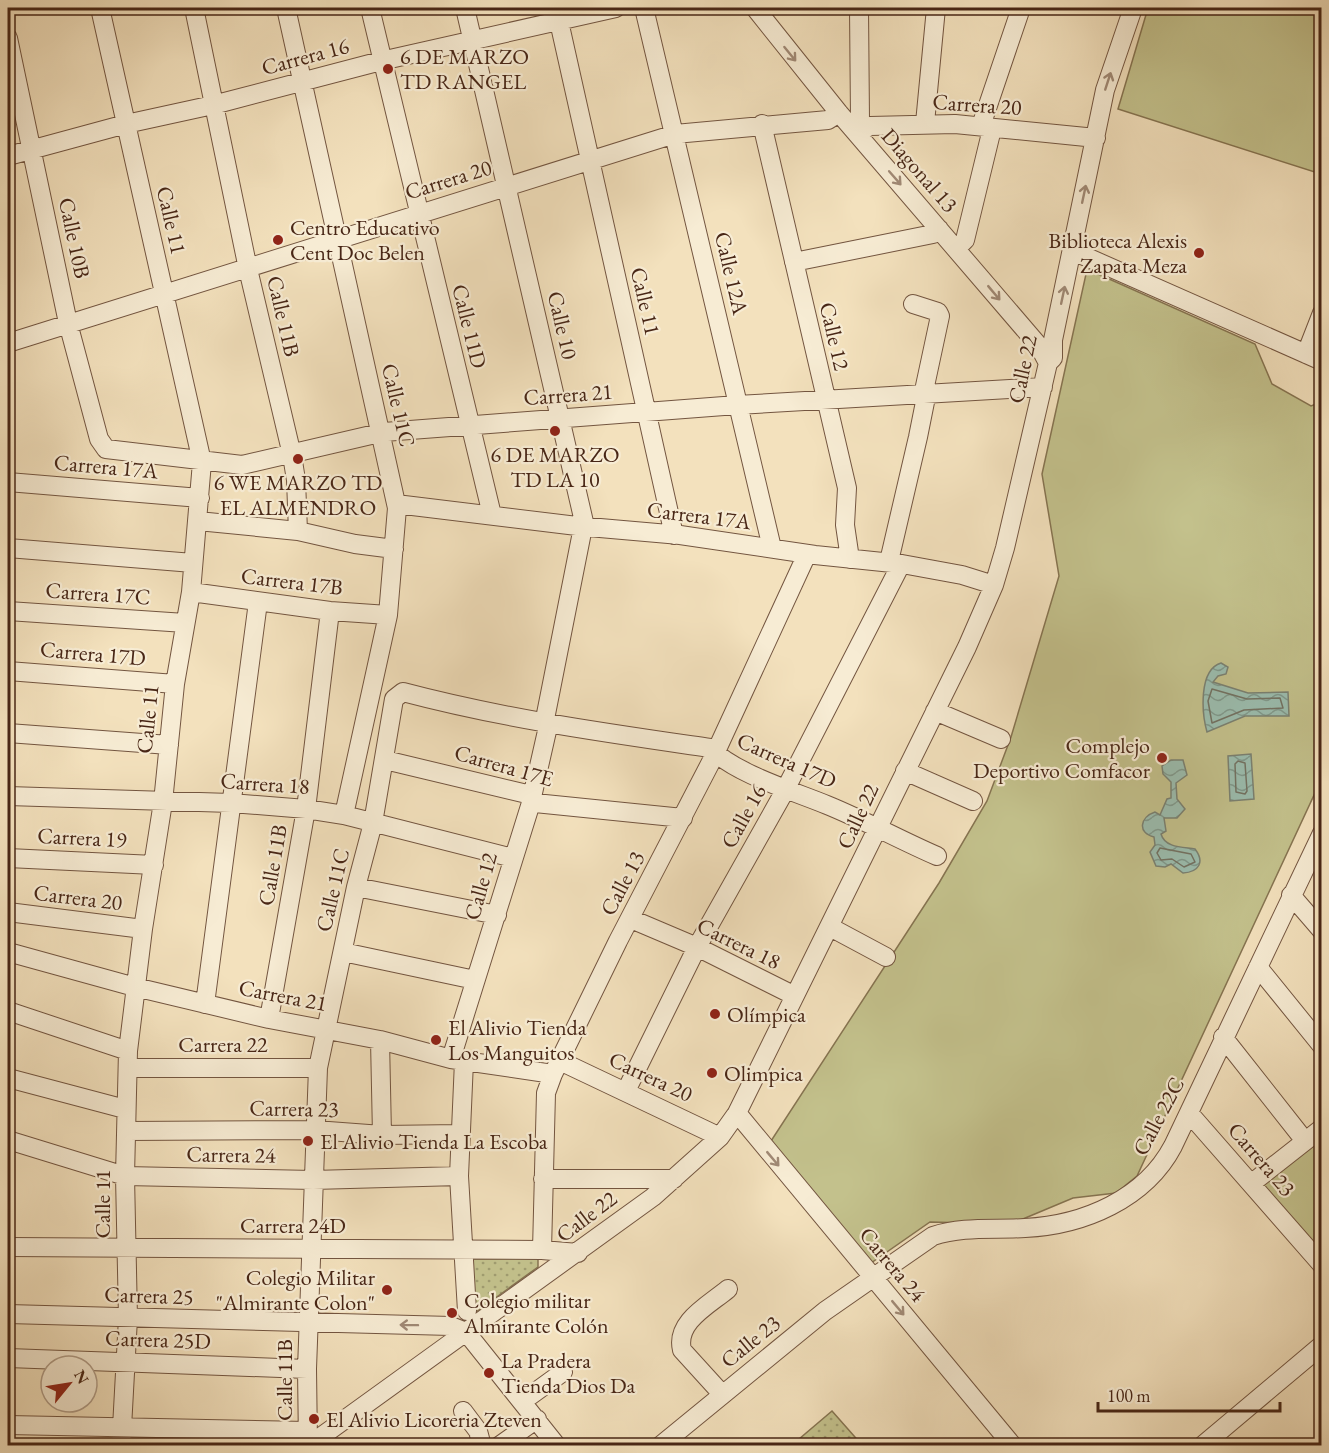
<svg xmlns="http://www.w3.org/2000/svg" width="1329" height="1453" viewBox="0 0 1329 1453" font-family="'EB Garamond',serif">
  <defs>
    <pattern id="grass-dots" width="8" height="8" patternUnits="userSpaceOnUse" patternTransform="scale(1.5)"><rect width="8" height="8" fill="#c3c18c"/><path d="M2 2h.1M6 6h.1" fill="none" stroke="#a09d71" stroke-width="1.8" stroke-linecap="round"/></pattern>
    <pattern id="water-waves" width="16" height="10" patternUnits="userSpaceOnUse" patternTransform="scale(1.5)"><rect width="16" height="10" fill="#9bbeb0"/><path d="M0 5q4-4 8 0t8 0" fill="none" stroke="#809a8e"/></pattern>
  </defs>
  <rect width="100%" height="100%" fill="#f3e1bd"/>
  <filter id="stains"><feTurbulence type="fractalNoise" baseFrequency=".00333" numOctaves="4"/><feColorMatrix values="0 0 0 0 .2 0 0 0 0 .09 0 0 0 0 .02 0 0 0 .5 -.17"/></filter>
  <radialGradient id="worn" r=".72"><stop offset=".6" stop-color="#630" stop-opacity="0"/><stop offset="1" stop-color="#630" stop-opacity=".3"/></radialGradient>
  <path fill="url(#grass-dots)" stroke="#867451" stroke-width="1.5" d="M538,1258v9l-62,45 -6,-5v-48z
    M832,1411l30,34h-70z"/>
  <path fill="#c3c18c" stroke="#867451" stroke-width="1.5" d="M1148,8h173v166l-203,-65z
    M1089,270l166,74 17,40 39,22 10,-4v378l-184,396 -21,17 -43,5 -62,26 -81,-2 -59,41 -100,-122 168,-258 48,-82 24,-64 48,-161 -17,-102 44,-200z
    M1321,1129v136l-69,-82z"/>
  <path fill="url(#water-waves)" stroke="#7a8172" stroke-width="1.5" d="M1221,663l7,4 -2,7 -8,2 -5,6 35,11 40,-1 1,24h-44l-38,16c-5,-18 -9,-62 14,-69z
    M1251,754l3,45 -24,2 -2,-45z
    M1171,760h12l4,15 -11,8 1,16 8,10 -8,9h-13l2,13 -5,3c4,14 22,13 34,15 10,13 4,23 -12,24l-12,-9 -6,3 -9,-1 -6,-14 5,-7 -1,-8c-17,-4 -14,-20 1,-25l5,3 7,-16 4,-1v-16l-8,-8 -1,-8z"/>
  <g fill="none" stroke-linecap="round" stroke-linejoin="round">
    <path stroke="#727263" stroke-width="1.5" d="M1212,689l35,10 33,-1 3,10 -39,2 -32,13 -4,-22z
      M1238,761l7,2 2,28 -2,3 -9,-2 -1,-28z
      M1160,848l31,6 4,8 -11,5 -12,-8 -11,1 -4,-7z"/>
    <g stroke="#735540" stroke-width="20">
      <path id="minor" d="M100,8l102,454 -11,130 -16,92 -12,118 -20,127 -15,122 -3,125 3,142 -7,128
        M194,8l54,261 44,186 4,25 2,51
        M286,8l111,500 -9,107 -44,200
        M370,8l122,507
        M556,8l118,527
        M644,8l128,540
        M755,8l84,105 200,233 9,17
        M859,8l1,112 4,8
        M8,38l60,285 31,116 7,10 136,16 142,-33 353,-27 306,-18
        M925,123l11,-115
        M762,124l85,364 -2,37 5,34
        M857,133l13,-7 85,-2 141,14
        M8,156l118,-32 87,-19 168,-44 235,-53
        M956,249l9,-9 26,-107 -8,-13 38,-112
        M1073,251l249,110
        M794,262l139,-28 6,-5
        M8,343l667,-209 153,-14 11,-7
        M1306,354l16,-41
        M8,482l192,16
        M396,504l181,22 103,9 135,20 87,9 60,11 32,10
        M198,521l100,10 57,13 39,5
        M8,548l185,15
        M191,592l139,19 58,4
        M8,611l177,12
        M8,671l167,13
        M935,711l66,28
        M8,733l161,12
        M385,760l142,34 8,9 148,15
        M905,771l68,30
        M8,796l223,7 75,6 38,6 169,43
        M8,858l146,7
        M356,887l141,28
        M1291,895l31,36
        M8,912l135,17
        M631,919l66,28 96,48
        M830,927l56,30
        M8,952l127,35 134,32 111,21 71,19 102,15
        M343,952l132,28
        M1258,967l64,79
        M205,1004l53,-402
        M8,1011l120,40
        M269,1019l37,-210 24,-198
        M1223,1037l82,104
        M380,1040l2,95
        M451,1059l79,-253 17,-75 -2,-12 39,-197 -119,-514
        M464,1061l-5,115 8,135
        M560,1061l160,76
        M128,1068h190
        M8,1078l117,31
        M626,1091l71,-144 86,-153 115,-224 -8,-13 28,-120 8,-40 -1,-11 15,-70 -2,-4 -25,-8
        M737,1113l276,333
        M1189,1113l133,152
        M126,1131l189,-1 67,5 78,-1
        M8,1140l117,36 188,4 146,-4
        M543,1179h131
        M1252,1183l70,-55
        M8,1247l534,3 36,3
        M542,1250l4,-157 7,-19 65,-133 95,-183 94,-204
        M8,1314l443,12 15,6 91,114
        M8,1358l299,11
        M722,1394l-40,-44c-7,-28 27,-45 46,-61
        M523,1401l40,-29
        M463,1411l15,20 4,15
        M8,1425l299,6
        M308,1445l-1,-76 11,-301 38,-181 17,-64 21,-124 9,-7c102,27 204,41 307,56 26,26 83,43 117,57 37,15 73,35 110,51
        M308,1446l345,-249 67,-60 17,-24 230,-466 27,-62 11,-37 43,-185 5,-5v-18l52,-250 28,-82
        M499,1446l38,-27
        M660,1446l165,-135 108,-75c30,-10 61,-6 92,-8 59,-3 120,-29 148,-82l149,-313
        M1202,1446l120,-101"/>
    </g>
    <use href="#minor" stroke="#f7ecd4" stroke-width="18"/>
  </g>
  <defs><path id="oneway-shaft" d="M-6 0H5M1.5-3L5.5 0L1.5 3" fill="none" stroke-width="1.6" stroke-linecap="round" stroke-linejoin="round" transform="scale(1.5)"/></defs>
  <g stroke="#a08975">
    <use href="#oneway-shaft" transform="translate(790 54) rotate(51)"/>
    <use href="#oneway-shaft" transform="translate(1108 81) rotate(-72)"/>
    <use href="#oneway-shaft" transform="translate(895 178) rotate(49)"/>
    <use href="#oneway-shaft" transform="translate(1084 194) rotate(-78)"/>
    <use href="#oneway-shaft" transform="translate(994 293) rotate(50)"/>
    <use href="#oneway-shaft" transform="translate(1063 295) rotate(-78)"/>
    <use href="#oneway-shaft" transform="translate(773 1159) rotate(50)"/>
    <use href="#oneway-shaft" transform="translate(898 1308) rotate(50)"/>
    <use href="#oneway-shaft" transform="translate(409 1325) rotate(-179)"/>
  </g>
  <g fill="#8f2418" stroke="#f7ecd4" stroke-width="2">
    <circle cx="388" cy="69" r="6"/>
    <circle cx="278" cy="240" r="6"/>
    <circle cx="1199" cy="253" r="6"/>
    <circle cx="555" cy="431" r="6"/>
    <circle cx="298" cy="459" r="6"/>
    <circle cx="1162" cy="758" r="6"/>
    <circle cx="715" cy="1014" r="6"/>
    <circle cx="436" cy="1040" r="6"/>
    <circle cx="712" cy="1073" r="6"/>
    <circle cx="308" cy="1141" r="6"/>
    <circle cx="387" cy="1290" r="6"/>
    <circle cx="452" cy="1313" r="6"/>
    <circle cx="489" cy="1373" r="6"/>
    <circle cx="314" cy="1419" r="6"/>
  </g>
  <g text-anchor="middle" stroke-width="4.5" stroke-linejoin="round" paint-order="stroke">
    <g font-size="22" fill="#482616" stroke="#f7ecd4">
      <text transform="translate(305 56) rotate(-15)" y="8">Carrera 16</text>
      <text transform="translate(977 104) rotate(4)" y="8">Carrera 20</text>
      <text transform="translate(920 170) rotate(49)" y="8">Diagonal 13</text>
      <text transform="translate(448 179) rotate(-17)" y="8">Carrera 20</text>
      <text transform="translate(172 220) rotate(77)" y="8">Calle 11</text>
      <text transform="translate(75 238) rotate(78)" y="8">Calle 10B</text>
      <text transform="translate(732 273) rotate(77)" y="8">Calle 12A</text>
      <text transform="translate(646 301) rotate(77)" y="8">Calle 11</text>
      <text transform="translate(284 316) rotate(77)" y="8">Calle 11B</text>
      <text transform="translate(563 325) rotate(77)" y="8">Calle 10</text>
      <text transform="translate(470 326) rotate(76)" y="8">Calle 11D</text>
      <text transform="translate(835 336) rotate(77)" y="8">Calle 12</text>
      <text transform="translate(1022 369) rotate(-78)" y="8">Calle 22</text>
      <text transform="translate(568 394) rotate(-4)" y="8">Carrera 21</text>
      <text transform="translate(399 405) rotate(77)" y="8">Calle 11C</text>
      <text transform="translate(106 466) rotate(5)" y="8">Carrera 17A</text>
      <text transform="translate(699 515) rotate(7)" y="8">Carrera 17A</text>
      <text transform="translate(292 581) rotate(7)" y="8">Carrera 17B</text>
      <text transform="translate(98 593) rotate(4)" y="8">Carrera 17C</text>
      <text transform="translate(93 653) rotate(5)" y="8">Carrera 17D</text>
      <text transform="translate(147 719) rotate(-84)" y="8">Calle 11</text>
      <text transform="translate(787 760) rotate(24)" y="8">Carrera 17D</text>
      <text transform="translate(504 765) rotate(16)" y="8">Carrera 17E</text>
      <text transform="translate(265 783) rotate(4)" y="8">Carrera 18</text>
      <text transform="translate(743 816) rotate(-61)" y="8">Calle 16</text>
      <text transform="translate(857 816) rotate(-65)" y="8">Calle 22</text>
      <text transform="translate(82 837) rotate(3)" y="8">Carrera 19</text>
      <text transform="translate(272 865) rotate(-80)" y="8">Calle 11B</text>
      <text transform="translate(622 883) rotate(-62)" y="8">Calle 13</text>
      <text transform="translate(480 886) rotate(-74)" y="8">Calle 12</text>
      <text transform="translate(332 890) rotate(-77)" y="8">Calle 11C</text>
      <text transform="translate(78 897) rotate(7)" y="8">Carrera 20</text>
      <text transform="translate(739 943) rotate(26)" y="8">Carrera 18</text>
      <text transform="translate(283 995) rotate(11)" y="8">Carrera 21</text>
      <text x="223" y="1052">Carrera 22</text>
      <text transform="translate(651 1076) rotate(25)" y="8">Carrera 20</text>
      <text transform="translate(294 1108) rotate(1)" y="8">Carrera 23</text>
      <text transform="translate(1158 1116) rotate(-62)" y="8">Calle 22C</text>
      <text transform="translate(231 1154) rotate(1)" y="8">Carrera 24</text>
      <text transform="translate(1262 1159) rotate(49)" y="8">Carrera 23</text>
      <text transform="translate(102 1204) rotate(-90)" y="8">Calle 11</text>
      <text transform="translate(586 1216) rotate(-37)" y="8">Calle 22</text>
      <text x="293" y="1233">Carrera 24D</text>
      <text transform="translate(893 1264) rotate(50)" y="8">Carrera 24</text>
      <text transform="translate(149 1295) rotate(2)" y="8">Carrera 25</text>
      <text transform="translate(158 1339) rotate(2)" y="8">Carrera 25D</text>
      <text transform="translate(750 1341) rotate(-39)" y="8">Calle 23</text>
      <text transform="translate(284 1380) rotate(-90)" y="8">Calle 11B</text>
    </g>
    <g font-size="22" fill="#482616" stroke="#f7ecd4" text-anchor="start">
      <text x="400" y="64">6 DE MARZO<tspan x="400" dy="25">TD RANGEL</tspan></text>
      <text x="290" y="235">Centro Educativo<tspan x="290" dy="25">Cent Doc Belen</tspan></text>
      <text x="1187" y="248" text-anchor="end">Biblioteca Alexis<tspan x="1187" dy="25">Zapata Meza</tspan></text>
      <text x="555" y="462" text-anchor="middle">6 DE MARZO<tspan x="555" dy="25">TD LA 10</tspan></text>
      <text x="298" y="490" text-anchor="middle">6 WE MARZO TD<tspan x="298" dy="25">EL ALMENDRO</tspan></text>
      <text x="1150" y="753" text-anchor="end">Complejo<tspan x="1150" dy="25">Deportivo Comfacor</tspan></text>
      <text x="727" y="1022">Olímpica</text>
      <text x="448" y="1035">El Alivio Tienda<tspan x="448" dy="25">Los Manguitos</tspan></text>
      <text x="724" y="1081">Olimpica</text>
      <text x="320" y="1149">El Alivio Tienda La Escoba</text>
      <text x="375" y="1285" text-anchor="end">Colegio Militar<tspan x="375" dy="25">"Almirante Colon"</tspan></text>
      <text x="464" y="1308">Colegio militar<tspan x="464" dy="25">Almirante Colón</tspan></text>
      <text x="501" y="1368">La Pradera<tspan x="501" dy="25">Tienda Dios Da</tspan></text>
      <text x="326" y="1427">El Alivio Licoreria Zteven</text>
    </g>
  </g>
  <rect width="1329" height="1453" fill="none" stroke="#f3e1bd" stroke-width="30"/>
  <rect x="9" y="9" width="1311" height="1435" fill="none" stroke="#482616" stroke-width="3"/>
  <rect x="15" y="15" width="1299" height="1423" fill="none" stroke="#482616" stroke-width="1.5"/>
  <g transform="translate(69 1384) rotate(60)"><circle r="28" fill="#f7ecd4" stroke="#b19d88" stroke-width="1.5"/>
  <path d="M0-4.5L10 22L0 15L-10 22Z" fill="#8f2418"/>
  <text y="-9" font-size="16" font-weight="bold" text-anchor="middle" fill="#482616">N</text>
  </g>
  <path d="M1098 1402v9h182v-9" fill="none" stroke="#482616" stroke-width="3"/>
  <text x="1107" y="1402" font-size="18" fill="#482616" stroke="#f7ecd4" stroke-width="4.5" paint-order="stroke">100 m</text>
  <rect width="100%" height="100%" filter="url(#stains)"/>
  <rect width="100%" height="100%" fill="url(#worn)"/>
</svg>
